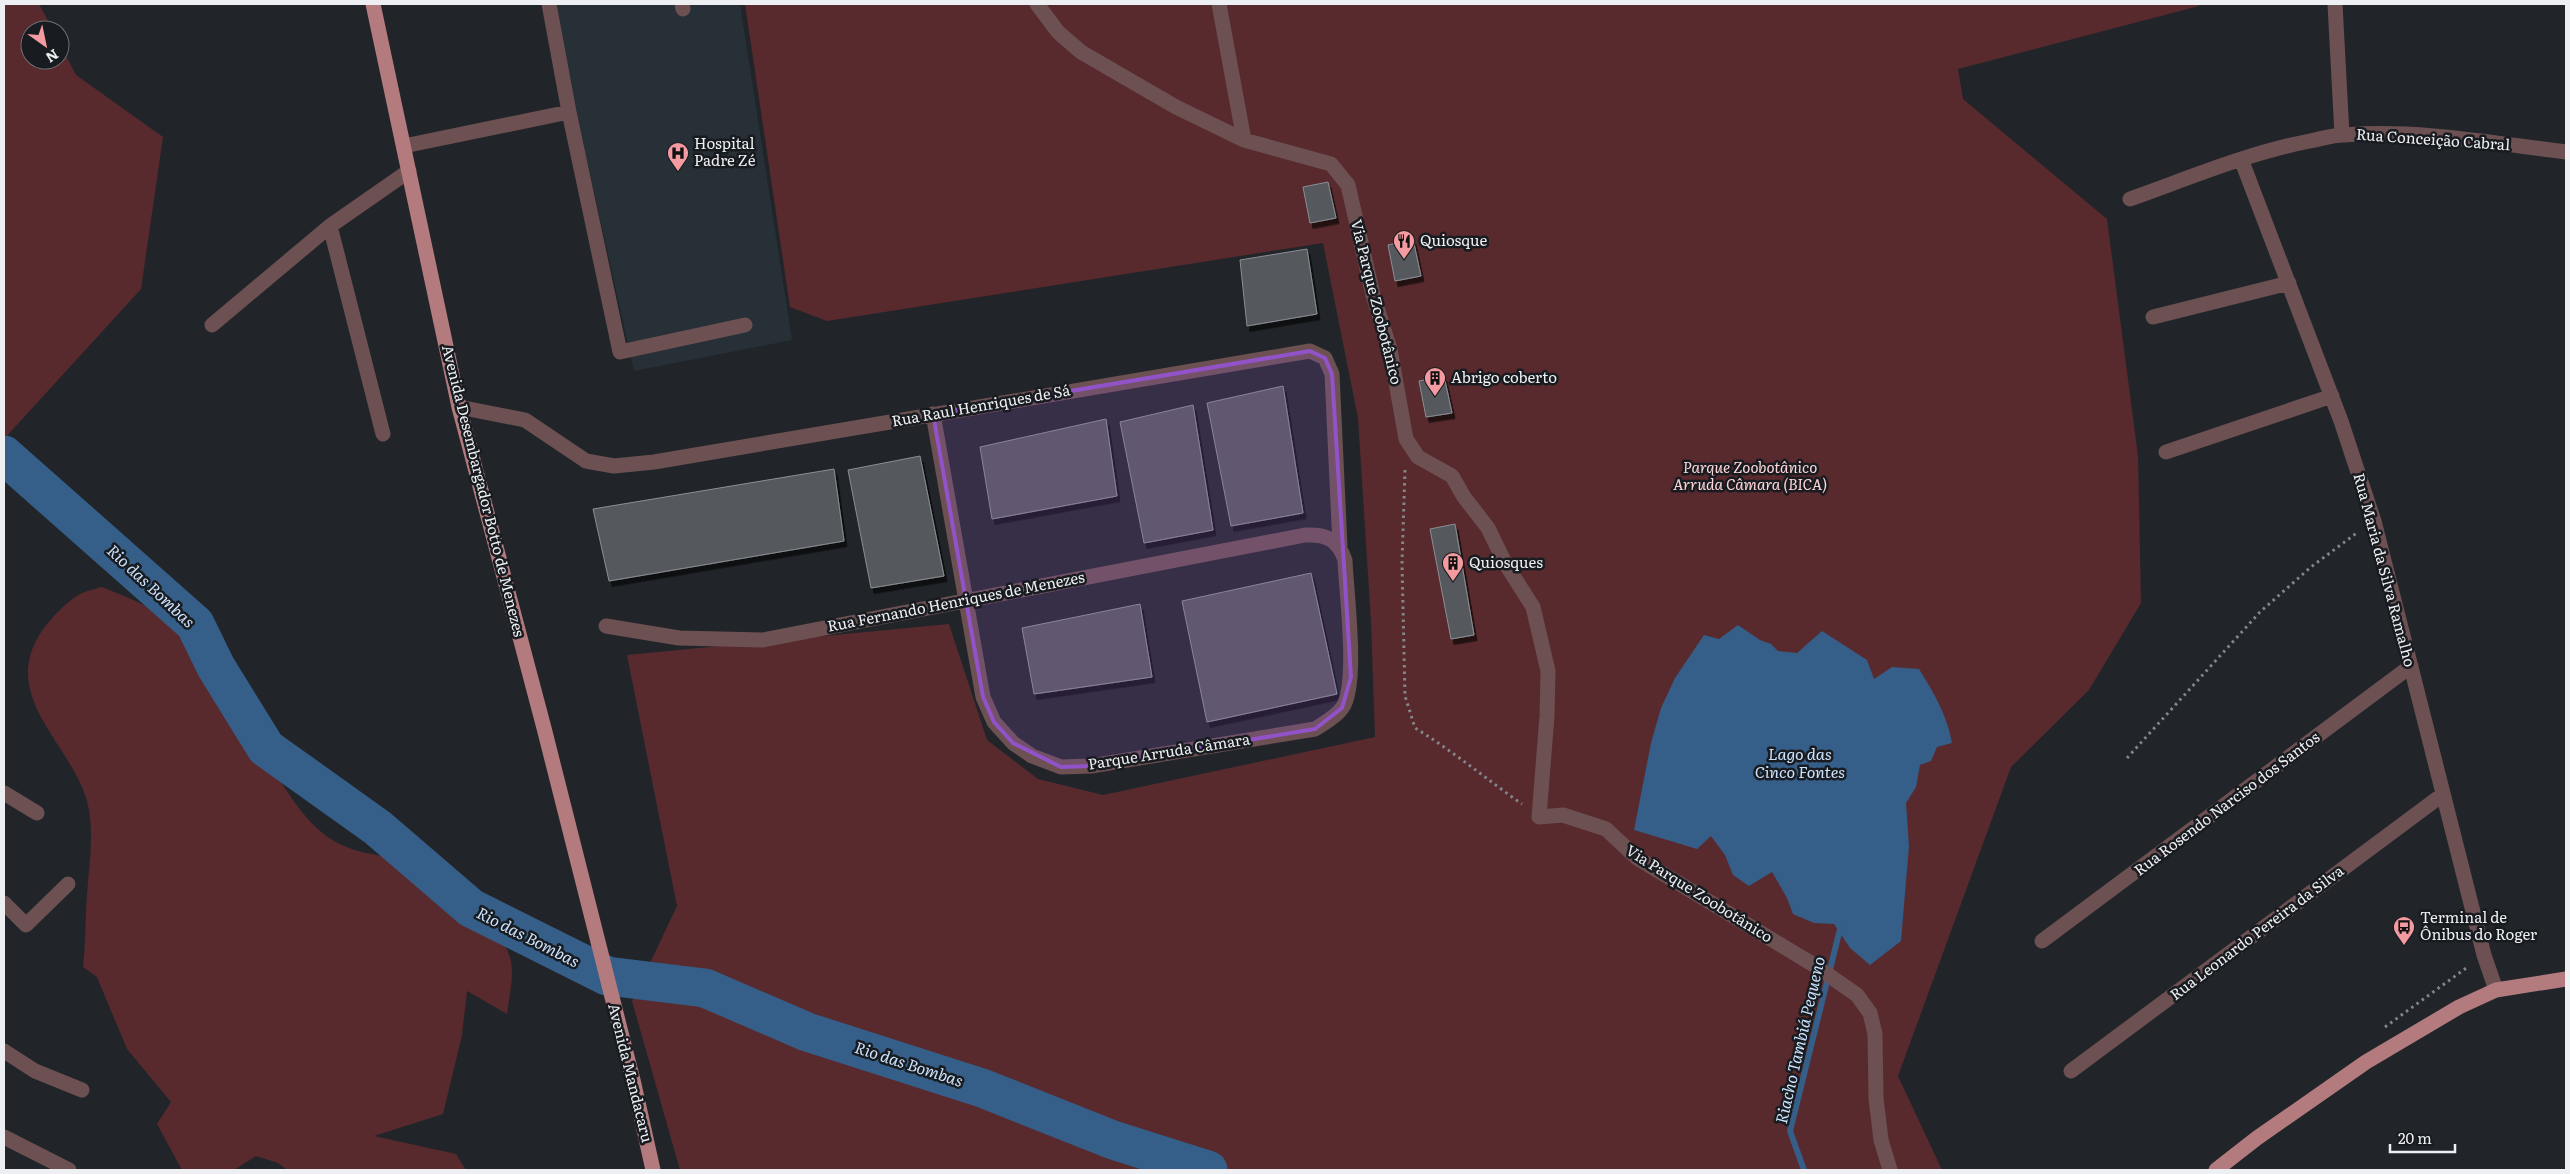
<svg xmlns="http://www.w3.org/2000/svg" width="2570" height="1174" viewBox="0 0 2570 1174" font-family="Literata,serif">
  <defs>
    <filter id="shadow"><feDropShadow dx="3" dy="5.5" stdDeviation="0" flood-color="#0009"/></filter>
  </defs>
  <rect width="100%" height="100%" fill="#212529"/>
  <path fill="#272f37" d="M552,4h188l52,336 -158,31z"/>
  <path fill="#582a2e" d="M4,4h35l14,26h-23v30h30v-16l16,31 87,62 -22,152 -137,150z
    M745,4h1454v2l-241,63 5,30 144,120 31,237 3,147 -52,87 -78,77 -113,309 44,94h-1262l-48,-169 45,-95 -50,-251 322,-31 38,116 51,39 65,16 272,-58 -4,-115 -13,-204 -35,-175 -496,78 -37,-14z
    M102,587c19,8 41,15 57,28 21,16 34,41 48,63 18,26 38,50 56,76 17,25 33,56 56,76 46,42 109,12 157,64 10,11 32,53 35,67 3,17 -2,36 -4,53l-40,-23 -5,44 -19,79 -69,22 82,18 10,16h-179l-9,-7 -22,-7 -22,14h-52l-25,-46 14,-22 -44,-53 -30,-72 -14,-10c3,-24 2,-48 4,-72 2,-31 8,-64 0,-94 -16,-57 -87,-104 -47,-167 9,-14 26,-32 40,-40 6,-3 15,-5 22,-7z"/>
  <path fill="#355e88" d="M1738,625l22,15 11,4 7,7 19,2 25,-22 45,29 7,19 18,-12 27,2c15,24 28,46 33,74l-15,4 -6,14 -11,4 -4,22 -10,16 3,43 -8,95 -31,24 -20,-17 -16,-24 -20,-1 -21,-9 -6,-16 -15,-26 -23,14 -16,-11 -8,-20 -14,-19 -14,13 -63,-19 17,-87 10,-35 14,-30 29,-43 15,4z"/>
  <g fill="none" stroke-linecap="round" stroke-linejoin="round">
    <path stroke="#355e88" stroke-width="6" d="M1804,1170l-14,-39 51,-206"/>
    <path stroke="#355e88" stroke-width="39" d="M4,455l191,169 21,43 50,81 112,80 93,80 136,68 98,12 102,44 175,56 131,52 95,30"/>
  </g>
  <path fill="#54585c" stroke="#8b8f94" filter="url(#shadow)" d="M1328,182l8,36 -26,5 -7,-36z
    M1413,239l8,37 -26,5 -7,-36z
    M1307,249l10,65 -70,12 -7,-66z
    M1444,376l8,37 -26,4 -7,-36z
    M1283,386l20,127 -72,13 -24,-123z
    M1193,405l20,125 -69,13 -24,-121z
    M1106,419l11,77 -125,23 -12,-72z
    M920,456l24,120 -73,12 -23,-118z
    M834,469l10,72 -235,40 -16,-72z
    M1455,524l19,111 -23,4 -21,-110z
    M1311,573l26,121 -130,28 -25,-121z
    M1140,604l12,73 -118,17 -12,-66z"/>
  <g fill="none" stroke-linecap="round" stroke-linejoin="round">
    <path stroke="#83868a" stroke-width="3" stroke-dasharray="2.5 4" stroke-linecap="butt" d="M1405,470l-3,93 3,133 10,32c38,23 71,51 107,76
      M2127,758l133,-146 51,-45 47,-35
      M2385,1027l84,-61"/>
    <path stroke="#6c5052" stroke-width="15" d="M549,4l20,108
      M682,4l1,5
      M1037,4l21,28 23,20 95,55 68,33 87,24 17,21 25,110 17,54 16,90 12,18 34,19 12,21 24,31 17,35 28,44 15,64 -1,45 -8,101 24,-2 43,14 31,29 177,107 43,30 13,18 5,21 1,64 5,42 9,30
      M1219,4l25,136
      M2335,4l7,131
      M404,146l165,-34 51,240 125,-27
      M2241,159l100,262 33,100 110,434 12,35
      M2130,199c59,-21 118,-46 180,-58 11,-2 22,-6 34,-6 73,-6 149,8 222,17
      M2153,317l136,-34
      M212,325l118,-99
      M459,407l66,13 61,41 28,5 40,-4 656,-111 15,7 7,16 8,172
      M383,434l-53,-208 79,-55
      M2166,452l166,-56
      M606,626l73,12 84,2 542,-105c21,-1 33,4 40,25 1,31 14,126 -3,148 -6,9 -18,15 -27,21l-224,37 -30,1 -29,-11 -19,-13 -19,-21 -11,-25 -50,-283
      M4,793l33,20
      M4,903l22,22 42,-41
      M2042,941l369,-275
      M4,1051l31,20 47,19
      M2071,1071l371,-276
      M4,1137l65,33"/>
    <path stroke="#b37b7e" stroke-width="15" d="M373,4l86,403 85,321 89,352 20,90
      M2216,1170l41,-32 109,-76 93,-55 37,-17 70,-11"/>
  </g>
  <path fill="#9253c9" fill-opacity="0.2" stroke="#9253c9" stroke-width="4" stroke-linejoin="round" d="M1310,351l15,7 7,16 19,303 -9,31 -27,21 -224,37 -30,1 -48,-24 -19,-21 -11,-25 -50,-283z"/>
  <defs>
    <g id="hospital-pin" transform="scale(1.125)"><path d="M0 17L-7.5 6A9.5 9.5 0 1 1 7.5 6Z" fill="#f49aa1" stroke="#181b1f"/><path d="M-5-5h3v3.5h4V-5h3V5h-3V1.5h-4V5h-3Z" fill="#111"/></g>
    <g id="restaurant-pin" transform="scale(1.125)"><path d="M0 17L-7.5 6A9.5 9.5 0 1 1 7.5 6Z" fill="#f49aa1" stroke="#181b1f"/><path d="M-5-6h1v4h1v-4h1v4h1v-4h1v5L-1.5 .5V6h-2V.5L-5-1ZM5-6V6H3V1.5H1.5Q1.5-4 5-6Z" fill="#111"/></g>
    <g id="building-pin" transform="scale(1.125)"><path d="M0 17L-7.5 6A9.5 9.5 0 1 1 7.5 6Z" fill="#f49aa1" stroke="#181b1f"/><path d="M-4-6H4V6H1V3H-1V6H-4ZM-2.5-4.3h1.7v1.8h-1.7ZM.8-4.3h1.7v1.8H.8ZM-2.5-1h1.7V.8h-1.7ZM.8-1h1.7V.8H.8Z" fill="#111"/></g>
    <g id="bus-pin" transform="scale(1.125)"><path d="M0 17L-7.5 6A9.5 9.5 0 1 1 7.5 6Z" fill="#f49aa1" stroke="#181b1f"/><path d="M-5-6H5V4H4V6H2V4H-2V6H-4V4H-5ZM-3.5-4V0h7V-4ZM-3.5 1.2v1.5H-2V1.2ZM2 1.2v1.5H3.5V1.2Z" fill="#111"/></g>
  </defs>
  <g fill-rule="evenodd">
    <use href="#hospital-pin" x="678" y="153"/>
    <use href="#restaurant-pin" x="1404" y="241"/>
    <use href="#building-pin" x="1435" y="378"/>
    <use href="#building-pin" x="1453" y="563"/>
    <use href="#bus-pin" x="2404" y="927"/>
  </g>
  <g text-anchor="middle" stroke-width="5" stroke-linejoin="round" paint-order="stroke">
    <g font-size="15" fill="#edeff2" stroke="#181b1f">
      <text transform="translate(2433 140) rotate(4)" y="5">Rua Conceição Cabral</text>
      <text transform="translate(1376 302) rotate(76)" y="5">Via Parque Zoobotânico</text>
      <text transform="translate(981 406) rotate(-10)" y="5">Rua Raul Henriques de Sá</text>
      <text transform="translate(483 491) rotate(76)" y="5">Avenida Desembargador Botto de Menezes</text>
      <text transform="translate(2384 570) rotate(75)" y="5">Rua Maria da Silva Ramalho</text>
      <text transform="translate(956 602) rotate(-11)" y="5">Rua Fernando Henriques de Menezes</text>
      <text transform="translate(1169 752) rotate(-9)" y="5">Parque Arruda Câmara</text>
      <text transform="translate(2227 804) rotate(-37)" y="5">Rua Rosendo Narciso dos Santos</text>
      <text transform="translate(1699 894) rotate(32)" y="5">Via Parque Zoobotânico</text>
      <text transform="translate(2257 933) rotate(-37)" y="5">Rua Leonardo Pereira da Silva</text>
      <text transform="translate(630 1073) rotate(76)" y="5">Avenida Mandacaru</text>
    </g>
    <g font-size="15" fill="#edeff2" stroke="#181b1f" text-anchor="start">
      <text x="694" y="149">Hospital<tspan x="694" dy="17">Padre Zé</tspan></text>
      <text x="1420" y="246">Quiosque</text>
      <text x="1451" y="383">Abrigo coberto</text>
      <text x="1469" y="568">Quiosques</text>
      <text x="2420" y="923">Terminal de<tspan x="2420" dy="17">Ônibus do Roger</tspan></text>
    </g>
    <g font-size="15" font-style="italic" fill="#fed6d8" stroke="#181b1f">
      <text x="1750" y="473">Parque Zoobotânico<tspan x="1750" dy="17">Arruda Câmara (BICA)</tspan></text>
    </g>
    <g font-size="16" font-style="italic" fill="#cbe3fe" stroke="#181b1f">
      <text transform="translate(151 586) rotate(43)" y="6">Rio das Bombas</text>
      <text x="1800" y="760">Lago das<tspan x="1800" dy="18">Cinco Fontes</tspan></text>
      <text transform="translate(528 937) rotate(27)" y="6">Rio das Bombas</text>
      <text transform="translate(1800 1040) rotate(-77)" y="6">Riacho Tambiá Pequeno</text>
      <text transform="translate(909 1064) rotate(18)" y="6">Rio das Bombas</text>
    </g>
  </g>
  <rect width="2570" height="1174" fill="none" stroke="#edeff2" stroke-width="10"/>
  <g transform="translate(45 45) rotate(147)"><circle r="24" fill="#181b1f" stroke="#6d7073"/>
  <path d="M0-4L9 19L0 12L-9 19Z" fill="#f49aa1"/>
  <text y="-8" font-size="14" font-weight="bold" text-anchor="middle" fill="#edeff2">N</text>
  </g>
  <path d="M2390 1144v8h65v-8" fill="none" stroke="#edeff2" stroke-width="2.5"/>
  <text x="2398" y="1144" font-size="15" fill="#edeff2" stroke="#181b1f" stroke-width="4" paint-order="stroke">20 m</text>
</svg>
